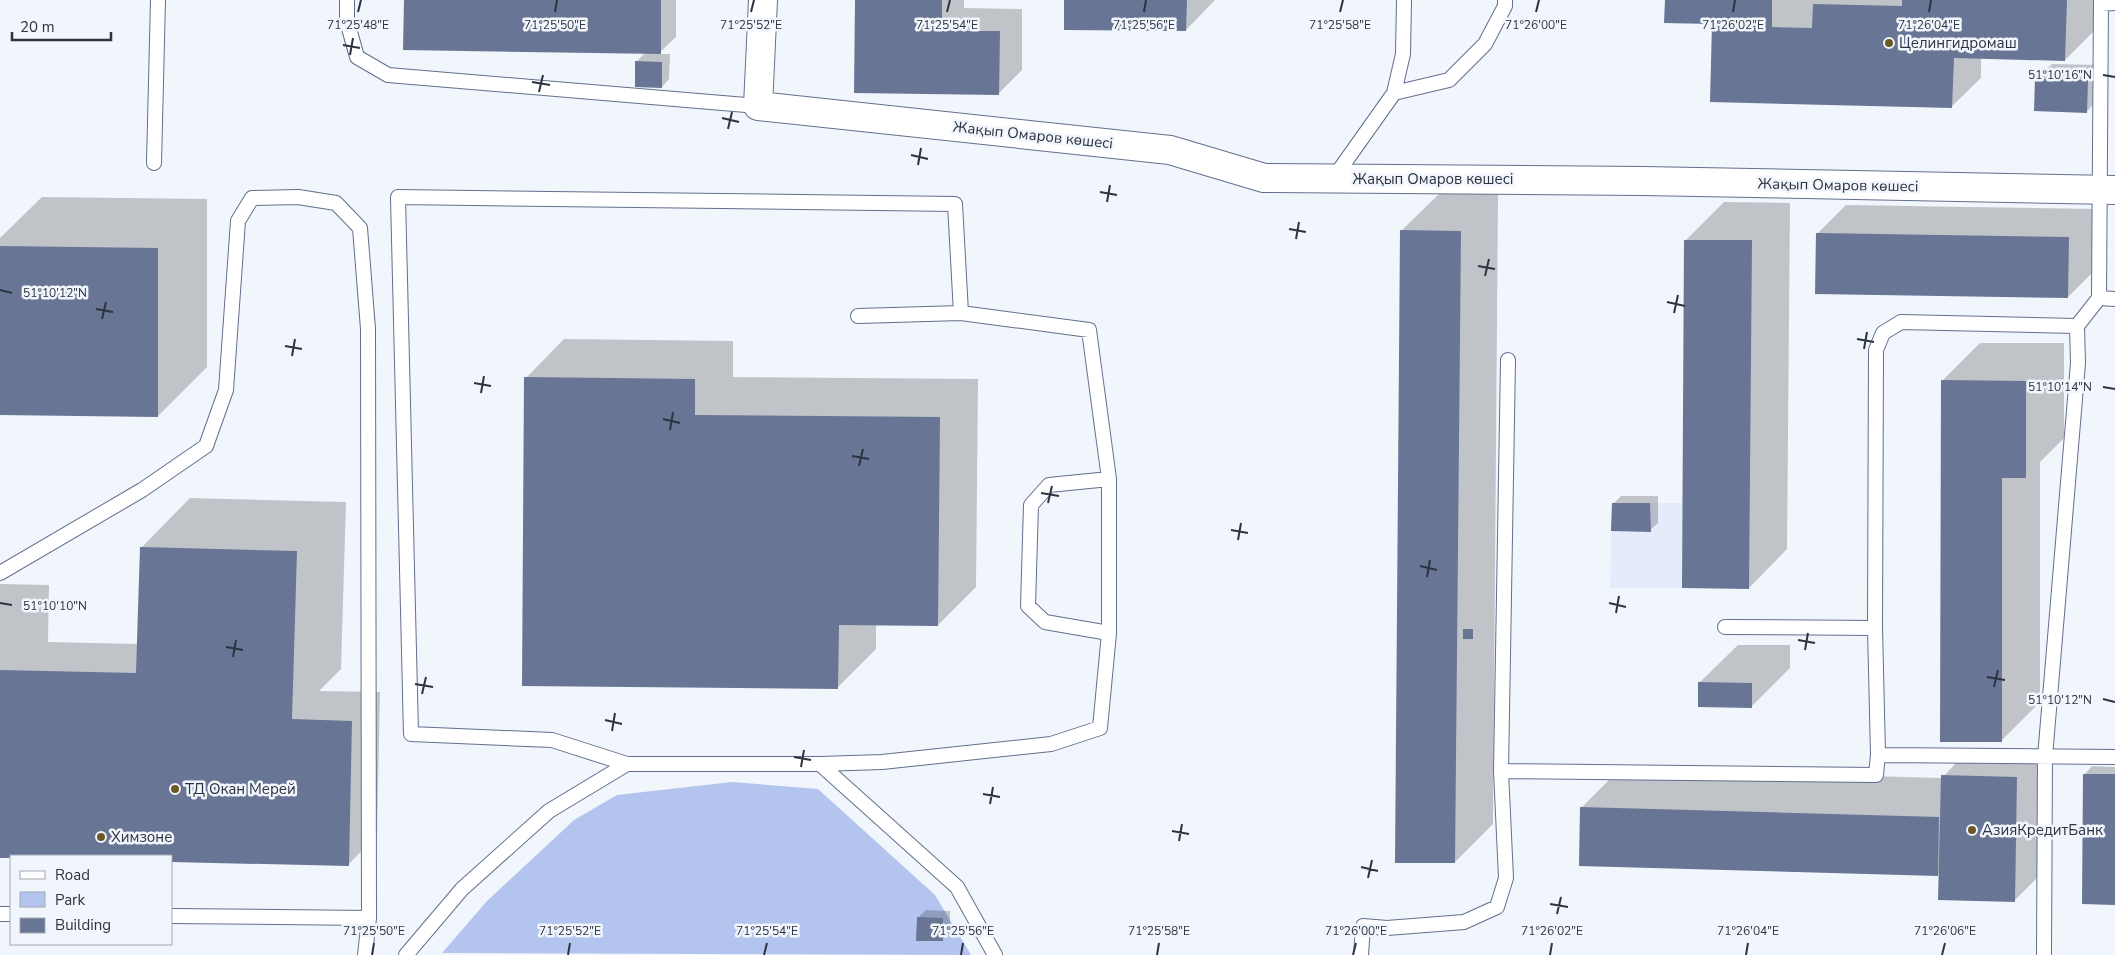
<svg xmlns="http://www.w3.org/2000/svg" width="2115" height="955" viewBox="0 0 2115 955" font-family="'Nunito Sans',sans-serif">
  <rect width="100%" height="100%" fill="#f1f5fc"/>
  <path fill="#e4ecfc" d="M1612,503h70v85h-72z"/>
  <path fill="#b3c5ef" d="M732,782l86,7 117,106 36,60 -529,-2 45,-52 87,-81 43,-25z"/>
  <path fill="#0003" d="M405,0h271v37l-18,17h12l-1,25 -7,8 -26,-25 10,-10z
    M856,0h108v8l58,1v61l-23,23z
    M1065,0h150l-29,30z
    M1666,0h429l-1,31 -29,29 -84,-2v20l-30,29 -238,-84z
    M2052,64l51,1 -1,31 -15,15 -51,-31z
    M1440,193h58l-5,631 -38,38 -54,-631z
    M42,197l165,2v168l-49,49 -158,-2v-176z
    M1724,202l66,1 -3,346 -38,39 -63,-348z
    M1846,205l252,4 -1,59 -29,29 -251,-63z
    M564,339l169,2v36l245,2 -2,208 -38,38h-62v24l-39,39 -311,-310z
    M1980,343h84v95l-24,24v240l-39,39 -59,-360z
    M1621,496h37v27l-8,7 -37,-26z
    M190,498l156,4 -5,167 -22,22 61,1 -3,143 -29,30 -177,-9 -171,1v-273l49,1 -1,57 90,2 3,-96z
    M1738,645h52v23l-38,38 -53,-23z
    M1965,753l75,2 -3,123 -23,23 -74,-29 -3,3 -355,-68 38,-38 322,9z
    M2092,766l23,1v137l-30,-130z
    M926,910l24,1v21l-8,8 -24,-22z"/>
  <path fill="#687594" d="M404,0h257v54l-258,-4z
    M855,0h87v31h58l-1,64 -145,-2z
    M1064,0h123l-1,31 -122,-1z
    M1665,0h107v27l40,1 1,-24 89,2v-6h165l-2,61 -111,-3 -2,50 -242,-6 2,-78 -48,-1z
    M635,61l27,1v26l-27,-1z
    M2035,79l53,1 -1,33 -53,-2z
    M1400,230l61,1 -6,632h-60z
    M1816,233l253,4 -1,61 -253,-4z
    M1684,240h68l-3,349 -67,-1z
    M0,246l158,2v169l-158,-2z
    M524,377l171,2v36l245,2 -2,209 -99,-1 -1,64 -316,-3z
    M1941,380l85,1v97h-24v264h-62z
    M1612,503h38l1,29 -40,-1z
    M140,547l157,4 -5,168 60,2 -3,145 -178,-4v-6l-171,2v-188l136,3z
    M1463,629h10v10h-10z
    M1698,682l54,1v25l-54,-1z
    M2083,774h32v131l-33,-1z
    M1941,775l76,2 -2,125 -77,-2z
    M1580,807l359,10 -1,59 -359,-10z
    M917,917l26,1v23h-27z"/>
  <g fill="none" stroke-linecap="round" stroke-linejoin="round">
    <g stroke="#626f8d" stroke-width="16">
      <path id="lane" d="M347,0v21l10,36 31,18 370,31
        M2101,4l14,-1
        M1394,93l55,-13 36,-36 20,-38v-6
        M154,163l4,-163
        M1333,179l61,-86 9,-39 1,-54
        M2099,298l16,1
        M858,316l103,-3
        M1109,479l-60,6 -18,20 -3,101 17,16 64,11
        M0,573l142,-83 64,-44 20,-56 12,-169 14,-23 46,-1 38,6 24,25 8,101 1,589
        M1725,627l150,1
        M1878,755l237,2
        M627,764l-75,-24 -141,-6 -13,-537 557,7 6,109 128,17 20,149v154l-9,95 -49,16 -169,18 -62,2
        M1501,771l7,-411
        M0,914h11
        M171,916l198,2 -4,37
        M406,955l56,-66 87,-78 78,-47h193l137,123 38,68
        M1361,955l2,-29 24,2 77,-6 33,-15 9,-29 -5,-107 375,4 2,-20 -3,-127 1,-278 7,-17 18,-11 176,4
        M2044,955l1,-198 33,-394 -1,-37 22,-28 2,-298"/>
    </g>
    <g stroke="#626f8d" stroke-width="30">
      <path id="street" d="M763,0l-5,106 412,44 94,28 379,3 472,9"/>
    </g>
    <use href="#lane" stroke="#fff" stroke-width="14"/>
    <use href="#street" stroke="#fff" stroke-width="28"/>
  </g>
  <path fill="none" stroke="#2d3340" stroke-width="2" d="M358,12l3,-12M555,12l2,-12M751,12l3,-12M947,12l3,-12M1144,12l2,-12M1340,12l3,-12M1536,12l3,-12M1733,12l2,-12M1929,12l2,-12M343,45l17,3M350,55l3,-17M2103,75l12,2M532,82l18,3M539,92l4,-17M722,118l17,4M728,129l4,-17M911,155l17,4M918,165l3,-17M1100,192l17,3M1107,202l3,-17M1289,229l17,3M1296,239l3,-17M1478,266l17,3M1485,276l4,-17M0,290l12,3M1667,302l18,4M96,309l17,3M1674,313l4,-18M102,319l4,-17M1857,339l17,3M285,346l17,3M1864,349l3,-17M292,356l3,-17M474,383l17,3M2103,387l12,2M481,393l3,-17M663,419l17,4M670,430l3,-18M852,456l17,3M859,466l4,-17M1041,493l18,3M1048,503l4,-17M1231,530l17,3M1238,540l3,-17M1420,566l17,4M1427,577l3,-17M0,603l12,2M1609,603l17,4M1616,613l3,-17M1798,640l17,3M226,647l17,3M1805,650l3,-17M233,657l3,-17M1987,677l18,3M415,684l18,3M1994,687l4,-17M422,694l4,-17M2103,699l12,3M605,720l17,4M612,731l3,-18M794,757l17,3M801,767l3,-17M983,794l17,3M990,804l3,-17M1172,831l17,3M1179,841l3,-17M1361,867l17,4M1368,878l4,-18M1550,904l18,3M1557,914l4,-17M372,955l2,-12M568,955l2,-12M764,955l3,-12M961,955l2,-12M1157,955l2,-12M1353,955l3,-12M1550,955l2,-12M1746,955l2,-12M1942,955l3,-12"/>
  <g fill="#6c5726" stroke="#f1f5fc" stroke-width="2">
    <circle cx="1889" cy="43" r="5"/>
    <circle cx="175" cy="789" r="5"/>
    <circle cx="1972" cy="830" r="5"/>
    <circle cx="101" cy="837" r="5"/>
  </g>
  <g text-anchor="middle" stroke-width="5" stroke-linejoin="round" paint-order="stroke">
    <g font-size="15" fill="#2d3340" stroke="#f1f5fc" text-anchor="start">
      <text x="1899" y="48">Целингидромаш</text>
      <text x="185" y="794">ТД Окан Мерей</text>
      <text x="1982" y="835">АзияКредитБанк</text>
      <text x="111" y="842">Химзоне</text>
    </g>
    <g font-size="15" fill="#2d3340" stroke="#f1f5fc">
      <text transform="translate(1033 135) rotate(6)" y="5">Жақып Омаров көшесі</text>
      <text x="1433" y="184">Жақып Омаров көшесі</text>
      <text transform="translate(1838 185) rotate(1)" y="5">Жақып Омаров көшесі</text>
    </g>
  </g>
  <g font-size="12" text-anchor="middle" fill="#2d3340" stroke="#f1f5fc" stroke-width="5" stroke-linejoin="round" paint-order="stroke">
    <text x="358" y="29">71°25'48"E</text>
    <text x="555" y="29">71°25'50"E</text>
    <text x="751" y="29">71°25'52"E</text>
    <text x="947" y="29">71°25'54"E</text>
    <text x="1144" y="29">71°25'56"E</text>
    <text x="1340" y="29">71°25'58"E</text>
    <text x="1536" y="29">71°26'00"E</text>
    <text x="1733" y="29">71°26'02"E</text>
    <text x="1929" y="29">71°26'04"E</text>
    <text x="2060" y="79">51°10'16"N</text>
    <text x="55" y="297">51°10'12"N</text>
    <text x="2060" y="391">51°10'14"N</text>
    <text x="55" y="610">51°10'10"N</text>
    <text x="2060" y="704">51°10'12"N</text>
    <text x="374" y="935">71°25'50"E</text>
    <text x="570" y="935">71°25'52"E</text>
    <text x="767" y="935">71°25'54"E</text>
    <text x="963" y="935">71°25'56"E</text>
    <text x="1159" y="935">71°25'58"E</text>
    <text x="1356" y="935">71°26'00"E</text>
    <text x="1552" y="935">71°26'02"E</text>
    <text x="1748" y="935">71°26'04"E</text>
    <text x="1945" y="935">71°26'06"E</text>
  </g>
  <rect x="10" y="855" width="162" height="90" fill="#f1f5fc" stroke="#a3a7b1"/>
  <rect x="20" y="871" width="25" height="8" fill="#ffffff" stroke="#a3a7b1"/>
  <text x="55" y="880" font-size="15" fill="#2d3340">Road</text>
  <rect x="20" y="892" width="25" height="15" fill="#b3c5ef" stroke="#a3a7b1"/>
  <text x="55" y="905" font-size="15" fill="#2d3340">Park</text>
  <rect x="20" y="918" width="25" height="15" fill="#687594" stroke="#a3a7b1"/>
  <text x="55" y="930" font-size="15" fill="#2d3340">Building</text>
  <path d="M12 32v8h99v-8" fill="none" stroke="#2d3340" stroke-width="2.5"/>
  <text x="20" y="32" font-size="15" fill="#2d3340" stroke="#f1f5fc" stroke-width="4" paint-order="stroke">20 m</text>
</svg>
